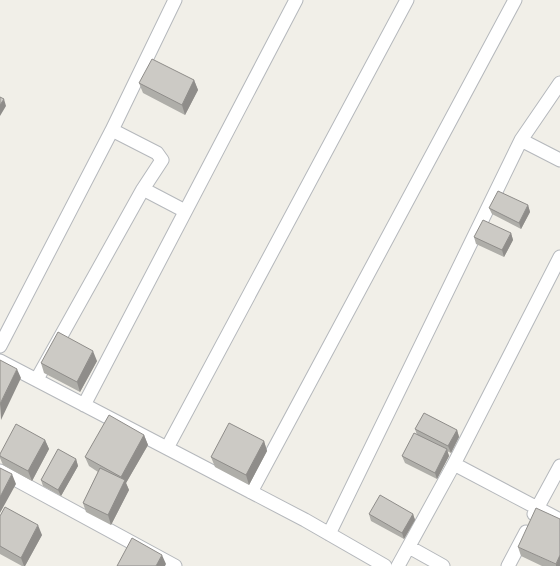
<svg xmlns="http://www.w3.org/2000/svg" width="560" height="566" viewBox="0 0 560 566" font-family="'Space Grotesk',sans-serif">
  <rect width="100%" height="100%" fill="#f1efe8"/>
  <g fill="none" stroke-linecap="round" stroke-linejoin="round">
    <g stroke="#b5b8bc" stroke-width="15">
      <path id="street" d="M521,140l39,20
        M143,189l42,22
        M0,346l112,-216 63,-130
        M0,361l305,159 80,46
        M37,379l106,-190 19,-29 -5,-7 -45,-23
        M84,405l212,-405
        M167,448l240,-448
        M454,464l106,56
        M0,471l175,95
        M251,492l264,-492
        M534,514l26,-48
        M329,534l192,-394 39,-57
        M409,547l34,19
        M398,566l56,-102 106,-207
        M508,566l18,-34"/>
    </g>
    <use href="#street" stroke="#fff" stroke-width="13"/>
  </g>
  <path fill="#afaea9" d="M194,80l4,10 -13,25 -42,-22 -4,-10z
    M528,205l2,7 -9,17 -29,-15 -3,-6z
    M511,233l2,7 -9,17 -28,-13 -2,-7z
    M97,361l-17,31 -36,-19 -3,-10z
    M415,429l42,1 2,7 -8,16 -4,-2 2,5 -12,23 -32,-16 -3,-7 15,-21z
    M144,435l4,10 -22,38 3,7 -18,35 -25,-13 -3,-9 15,-31 -9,-6 -4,-9z
    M45,440l4,9 -17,32 -29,-16 -3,-7v-4z
    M264,441l3,10 -18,34 -34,-18 -4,-10z
    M76,459l2,7 -17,30 -18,-10 -2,-6z
    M369,514h44l2,6 -11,19 -33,-18z
    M0,516l42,19 -17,31h-3l-22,-12z
    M518,547l42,19h-18l-21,-10z"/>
  <path fill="#8f8d8a" d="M194,80l4,10 -13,25 -3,-10z
    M4,99l2,7 -6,10v-11z
    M528,205l2,7 -9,17 -2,-6z
    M511,233l2,7 -9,17 -2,-7z
    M93,351l4,10 -17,31 -3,-10z
    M17,369l4,9 -20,42 -1,-16z
    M457,430l2,7 -8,16 -3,-7z
    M144,435l4,10 -22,38 3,7 -18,35 -3,-10 15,-31 -2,-7z
    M45,440l4,9 -17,32 -4,-10z
    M264,441l3,10 -18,34 -3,-10z
    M447,449l2,7 -12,23 -2,-6z
    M76,459l2,7 -17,30 -3,-6z
    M12,474l4,10 -16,29v-16z
    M413,514l2,6 -11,19 -2,-6z
    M38,525l4,10 -17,31h-1l-3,-8z
    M162,555l4,9 -1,2h-9z
    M560,555v11h-4v-2z"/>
  <path fill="#cccac5" stroke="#8f8d8a" d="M152,59l42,21 -12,25 -43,-22z
    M0,97l4,2 -4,6z
    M498,191l30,14 -9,18 -30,-15z
    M483,220l28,13 -9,17 -28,-13z
    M58,332l35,19 -16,31 -36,-19z
    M0,360l17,9 -17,35z
    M424,413l33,17 -9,16 -33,-17z
    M109,415l35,20 -23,42 -36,-20z
    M229,423l35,18 -18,34 -35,-18z
    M16,424l29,16 -17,31 -28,-15v-2z
    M414,433l33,16 -12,24 -33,-17z
    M58,449l18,10 -18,31 -17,-10z
    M0,468l12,6 -12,23z
    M100,468l25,12 -17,35 -25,-12z
    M380,495l33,19 -11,19 -33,-19z
    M5,507l33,18 -17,33 -21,-12v-30z
    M536,508l24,11v36l-4,9 -38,-17z
    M132,538l30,17 -6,11h-39z"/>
</svg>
